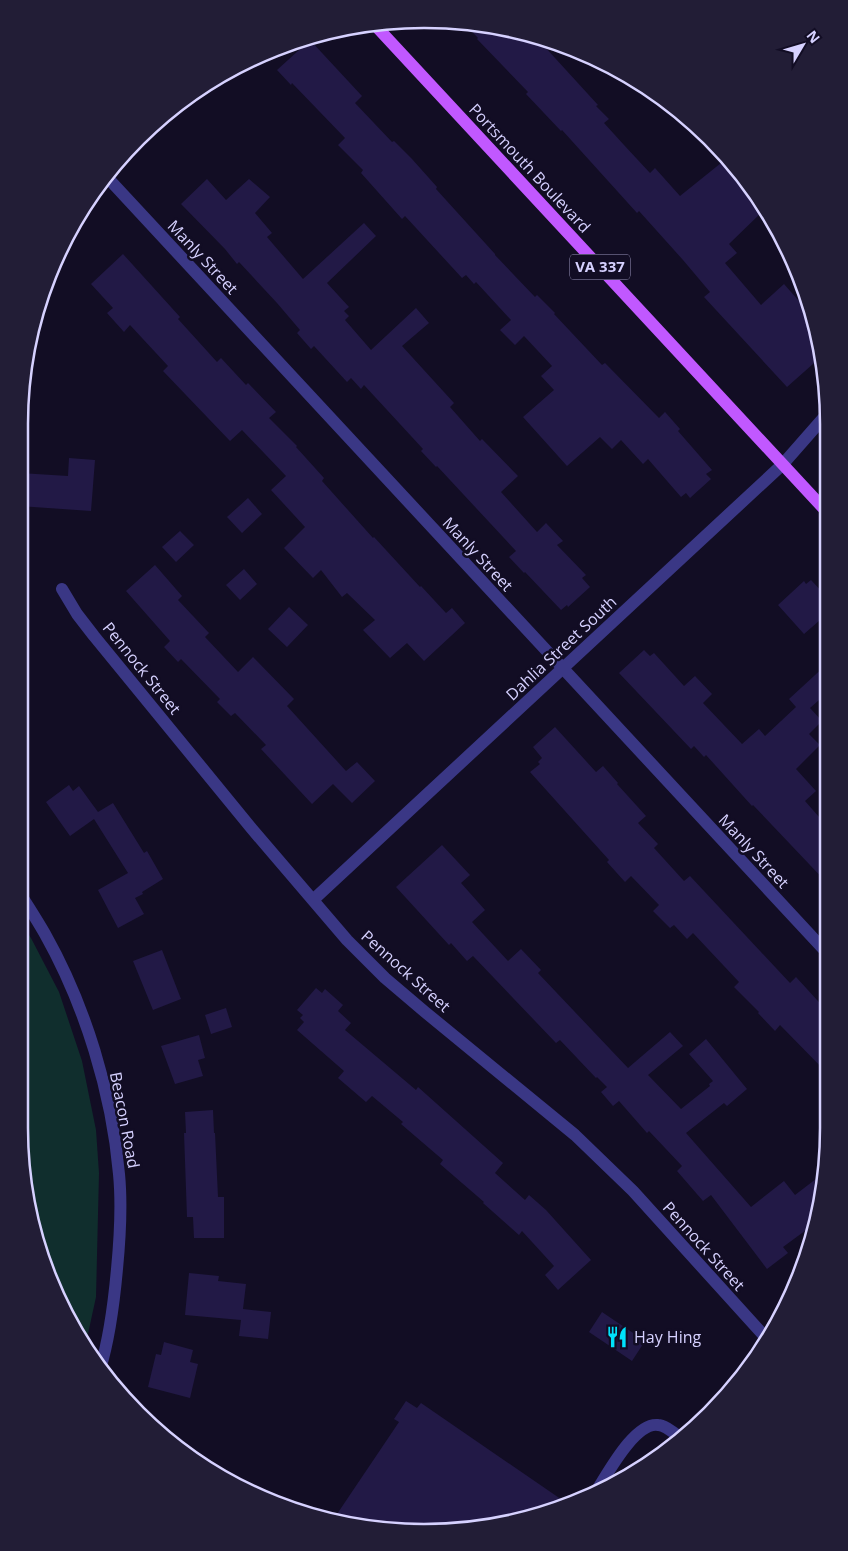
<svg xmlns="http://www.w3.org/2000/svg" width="848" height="1551" viewBox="0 0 848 1551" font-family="'Open Sans',sans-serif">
  <rect width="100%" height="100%" fill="#120d24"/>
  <path fill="#102e2d" d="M19,918l13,22 27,52 23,69 14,69 3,43 -3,124 -10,46 -46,-85 -21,-131z"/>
  <path fill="#221946" d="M463,22h14l57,13 64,70 -2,1 13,13 -5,4 20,22 26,28 5,-5 25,28 41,-33 22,22 -2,2 22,24 -34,33 8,9 -12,10 36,42 23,-21 29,33 9,39 -35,31 -83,-90 6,-5 -27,-32 -44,-49 -2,2 -75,-83 -1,1 -35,-37 2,-2 -51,-53 1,-1z
    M310,40l52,56 -7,7 37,39 2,-1 18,18 25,28 -1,2 59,65v1l40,42 2,-2 18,18 -1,1 48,51 3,-2 54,55 6,-6 15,17 -2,2 34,39 -6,4 5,5 -21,19 -4,-5 -5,4 -33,-38 -5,5 -22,-24 -9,9 -12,-12 -33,29 -44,-49 31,-27 -13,-14 11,-10 -28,-30 -9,9 -15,-15 11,-10 -35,-38 -2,2 -8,-9 -4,3 -57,-62 -3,3 -41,-46 2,-3 -25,-25 7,-7 -53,-55 -1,2 -14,-15z
    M207,179l19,21 23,-21 21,18 -15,16 17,20 -5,4 36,42 61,-56 12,13 -49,47 22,24 -5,4 5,5 -4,4 26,30 45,-42 13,15 -27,23 52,57 -4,4 30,34 2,-2 36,37 -17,16 36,40 9,-9 17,18 -6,4 29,30 -4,3 8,9 -22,20 -1,-2 -6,5 -36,-38 -1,1 -15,-16 7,-6 -79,-85 -1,1 -15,-16 2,-2 -59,-64 -3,4 -10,-11 -4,4 -33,-36 -3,3 -14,-16 3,-3 -23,-27 -38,-41 -2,2 -12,-15 -44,-45z
    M123,254l57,63 -2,2 39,43 4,-4 25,27 2,-2 28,29 -7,6 28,28 -1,1 28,31 -2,3 51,57 1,-1 46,50 1,-1 25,27 6,-5 13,15 -41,38 -17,-18 -17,15 -27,-28 12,-10 -28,-27 -5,4 -21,-27 -8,8 -29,-30 21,-21 -34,-37 15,-14 -44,-46 -12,11 -67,-70 5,-5 -38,-41 -6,7 -17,-19 6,-5 -22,-24z
    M69,458l26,2 -4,51 -72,-5 1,-33 48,3z
    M248,498l14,16 -20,19 -15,-16z
    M180,531l14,14 -18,17 -14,-15z
    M155,565l27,31 -4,4 31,33 -4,4 33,35 15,-15 41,42 -7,7 59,65 11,-9 18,19 -23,22 -19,-19 -21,20 -51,-55 5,-4 -31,-32 -4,3 -14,-14 3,-3 -39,-40 -3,3 -14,-15 6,-6 -44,-50z
    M244,569l13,15 -17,16 -14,-15z
    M811,580l16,17v17l-23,20 -26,-29 26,-24 2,3z
    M289,607l19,18 -21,22 -19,-18z
    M644,650l6,6 4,-3 30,33 11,-10 17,18 -9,9 39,41 17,-15 6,7 31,-29 -7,-8 38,-35v29l-17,15 12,13 -13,13 11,11 -24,24 20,22 -11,10 22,25 1,58 -75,-79 -1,1 -46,-51 -2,2 -10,-11 -3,3 -72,-76z
    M555,727l41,45 7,-6 15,17 -1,1 29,32 -8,7 20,21 -4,4 30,33 6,-5 100,107 6,-6 32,35v62l-48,-49 -5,6 -17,-18 1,-1 -25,-25 5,-5 -46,-49 -6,6 -13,-14 -4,3 -17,-17 6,-6 -28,-29 -6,6 -18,-20 2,-2 -79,-88 10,-8 -2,-2 4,-4 -9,-11z
    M69,785l4,6 6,-5 19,26 15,-9 31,50 3,-2 16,28 -21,13 1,2 -8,4 9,16 -26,14 -20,-38 30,-17 -34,-54 -24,17 -24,-34z
    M442,845l28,30 -9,8 24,27 -13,12 36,39 13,-12 20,21 -3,3 90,95 42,-36 13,14 -35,29 33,34 29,-23 -1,-2 4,-3 -24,-27 17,-15 41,50 -20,17 -3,-3 -38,30 65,74 33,-26 11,14 30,-23 -8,50 -34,25 5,6 -21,16 -56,-74 -8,6 -26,-30 5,-5 -33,-35 -2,2 -28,-32 -6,5 -12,-14 6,-5 -10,-10 -1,1 -36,-38 -4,3 -83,-87 -6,5 -16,-18 -2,2 -53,-58z
    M162,950l19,49 -28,11 -20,-49z
    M316,988l6,5 3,-4 18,16 -5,6 13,12 -6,7 71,60 2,-3 85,76 -8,10 30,27 4,-5 17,15 45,50 -33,30 -13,-15 9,-9 -32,-35 -3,4 -36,-32 1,-1 -44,-38 3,-4 -42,-36 2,-2 -31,-26 -6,6 -28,-24 6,-7 -47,-41 7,-8 -4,-4 3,-3 -6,-5z
    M226,1008l6,19 -21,7 -6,-19z
    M199,1035l6,23 -7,2 5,16 -28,8 -14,-38z
    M213,1110l1,23h1l3,64h6v41h-30l-1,-21h-6l-3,-84h2l-1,-21z
    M189,1273l30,3 -1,5 28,3 -3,25 28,3 -3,27 -29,-3 2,-16 -56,-5z
    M602,1312l43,29 -13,20 -43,-29z
    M164,1342l29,8 -3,12 8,2 -8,34 -42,-11 8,-33 5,1z
    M406,1401l11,7 4,-5 147,101 -117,27 -118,-11 66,-98 -5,-3z"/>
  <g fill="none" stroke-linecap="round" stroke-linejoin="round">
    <path stroke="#3a3785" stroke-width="12" d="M106,176l722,778
      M62,589l15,25 17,22 158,193 95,111 38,38 40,34 150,123 58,56 134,148
      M19,892c9,14 18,28 26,42 40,71 67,159 74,240 3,31 1,64 -2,95 -3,33 -7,68 -17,100
      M313,900l470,-436 43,-49
      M597,1490c11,-17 38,-68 61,-65 7,0 17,9 23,13"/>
    <path stroke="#c158ff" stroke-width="12" d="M374,24l452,487"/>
  </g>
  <defs>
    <g id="restaurant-bare" transform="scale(1.725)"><path d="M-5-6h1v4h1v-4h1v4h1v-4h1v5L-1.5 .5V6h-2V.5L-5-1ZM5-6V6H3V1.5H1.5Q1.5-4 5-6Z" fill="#00e2fc" stroke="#120d24" stroke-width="2.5" paint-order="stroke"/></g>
  </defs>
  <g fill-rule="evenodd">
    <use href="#restaurant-bare" x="617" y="1337"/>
  </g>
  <g text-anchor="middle" stroke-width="5" stroke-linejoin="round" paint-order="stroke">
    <rect fill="#120d24" stroke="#9b96bd" stroke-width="1" x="570" y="254.5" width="60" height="25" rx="4"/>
    <g font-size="15" font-weight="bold" fill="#d6d1ff">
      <text x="600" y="272">VA 337</text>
    </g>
    <g font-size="16" fill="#d6d1ff" stroke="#120d24">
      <text transform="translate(530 168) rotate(47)" y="6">Portsmouth Boulevard</text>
      <text transform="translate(203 257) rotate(47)" y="6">Manly Street</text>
      <text transform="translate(478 554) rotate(47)" y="6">Manly Street</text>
      <text transform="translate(561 648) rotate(-43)" y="6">Dahlia Street South</text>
      <text transform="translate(142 668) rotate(51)" y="6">Pennock Street</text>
      <text transform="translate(754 851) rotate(47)" y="6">Manly Street</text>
      <text transform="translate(406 971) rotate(42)" y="6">Pennock Street</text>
      <text transform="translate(125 1120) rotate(79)" y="6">Beacon Road</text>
      <text transform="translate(704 1246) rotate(48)" y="6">Pennock Street</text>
    </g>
    <g font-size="16" fill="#d6d1ff" stroke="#120d24" text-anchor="start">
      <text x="634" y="1343">Hay Hing</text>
    </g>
  </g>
  <path d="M0 0H848V1551H0ZM424 28H424A396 396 0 0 1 820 424V1128A396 396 0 0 1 424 1524H424A396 396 0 0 1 28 1128V424A396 396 0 0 1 424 28Z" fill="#221d36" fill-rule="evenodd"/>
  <path fill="none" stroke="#d6d1ff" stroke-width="2.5" d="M424 28H424A396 396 0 0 1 820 424V1128A396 396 0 0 1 424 1524H424A396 396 0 0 1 28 1128V424A396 396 0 0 1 424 28Z"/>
  <g transform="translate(803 45) rotate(52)" stroke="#120d24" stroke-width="4" paint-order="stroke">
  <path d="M0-4L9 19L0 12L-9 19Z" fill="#d6d1ff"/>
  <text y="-8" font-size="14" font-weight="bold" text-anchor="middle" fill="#d6d1ff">N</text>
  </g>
</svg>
